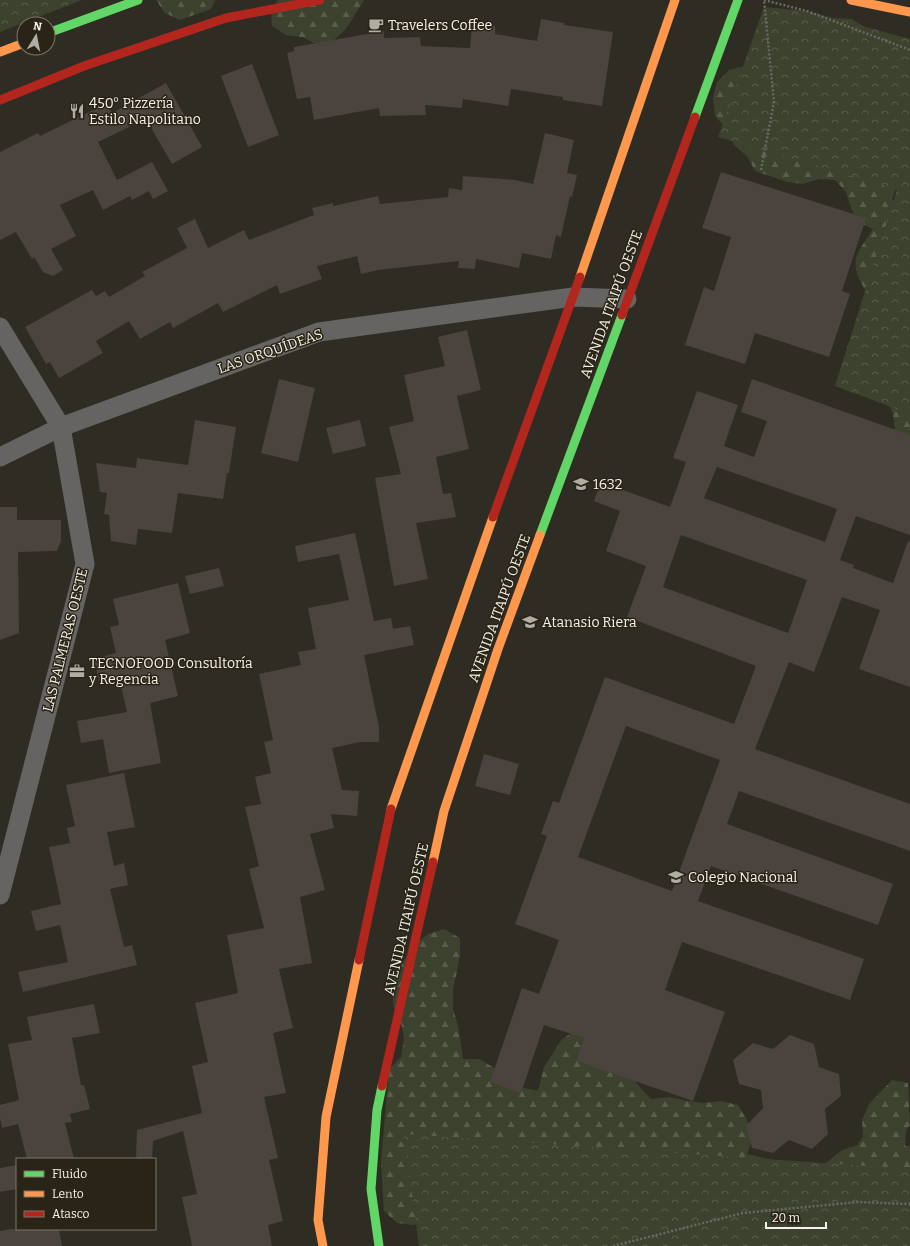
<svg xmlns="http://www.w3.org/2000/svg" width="910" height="1246" viewBox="0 0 910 1246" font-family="Bitter,serif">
  <defs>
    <pattern id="forest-firs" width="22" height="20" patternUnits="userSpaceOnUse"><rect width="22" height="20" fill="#3c422e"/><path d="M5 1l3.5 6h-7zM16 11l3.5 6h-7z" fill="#595e4c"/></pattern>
    <pattern id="park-crowns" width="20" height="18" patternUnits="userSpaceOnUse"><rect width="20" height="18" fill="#3c422e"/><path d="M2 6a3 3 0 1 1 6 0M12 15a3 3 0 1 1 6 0" fill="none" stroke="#595e4c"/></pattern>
  </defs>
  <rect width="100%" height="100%" fill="#2f2c24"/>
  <path fill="url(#forest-firs)" d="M156,0h59l-4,9 -31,11 -15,-7z
    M278,0h86l-18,29 -13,12 -16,3 -15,-7 -16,-2 -14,-9 -1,-15z
    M818,17l34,2 15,10 31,153 -6,17 14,9h4v229l-15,-7 -2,-16 -6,-15 -12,-96c-10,-13 -22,-27 -19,-45 1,-6 13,-23 17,-29l-15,-7 -7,-14 -5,-16 -11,-12 -16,-1 -16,5 -16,-2 -32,-11 -8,-15 -13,-11 -7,-16 -12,-13 -2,-18 4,-16 12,-12 16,-4z
    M444,929l16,9v18l-7,34v19l5,16 5,34h17l14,9 9,15 35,8 6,-24 18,-28 15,-9 49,42 25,27 18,-2 19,4 16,2 17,-2 17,4 9,15 6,17 -6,17 70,16 25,-20 15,-5 6,-8 -1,-17 7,-16 23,-24 16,3 2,42 -4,5 -1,16 5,1v99l-464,-28 -33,7 -16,-2 -13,-12 -3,-49 8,-93 12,-12 3,-18 -3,-17 -7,-14 -2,-18 3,-16 19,-29 14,-11z"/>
  <path fill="url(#park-crowns)" d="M0,0h82l-82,32z
    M764,7l43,4 103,28v375l-75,-28 62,-196 -179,-53z
    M404,1134l506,35v77h-491z"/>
  <path fill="#4a433e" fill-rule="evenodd" d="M541,19l23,4v2l49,7 -11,74 -39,-6v-3l-52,-8 -3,17 -45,-7 -1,9 -37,-3 1,10 -46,1 -1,-8 -65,12 -4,-23 -13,2 -10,-46 7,-2v-4l90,-16v7l36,-1 1,9 49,2 2,-23 23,1v8l42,7z
    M252,64l27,71 -31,12 -27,-71z
    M166,83l36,64 -30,17 -26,-45 -48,23 19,38 35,-18 16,29 -15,8 -4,-8 -17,9 -2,-4 -27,14 -10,-20 -33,15 16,31 -25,13 12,21 -10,6 -10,-4 -9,-15 -2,2 -16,-27 -16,8v-88l38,-19 2,3 67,-33 5,10z
    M545,133l29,7 -7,33 10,2 -5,22 -2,-1 -9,41 -5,-2 -5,24 -29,-6 -3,15 -43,-9 -1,10 -17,-1 1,-7 -81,9 -17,4 -4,-18 -40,10 5,13 -42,15 -3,-9 -54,27 -5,-9 -45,25 -3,-6 -30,17 -11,-18 -33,20 7,12 -44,25 -9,-16 -4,2 -21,-37 67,-37 4,6 9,-5 4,6 36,-21 -3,-4 45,-24 -10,-20 18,-9 13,29 36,-18 5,10 65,-25 -2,-7 21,-5v3l45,-10 2,8 68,-7 1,-9 13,2 1,-14 52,4 18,4z
    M721,172l145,46 -24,73 8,3 -21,63 -74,-24 -10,31 -60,-19 19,-58 10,4 17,-54 -29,-9z
    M467,330l14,60 -24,6 12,53 -33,8 7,37 8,-1 5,24 -40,6 12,56 -34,7 -19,-108 26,-4 -12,-47 25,-6 -10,-46 41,-9 -7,-29z
    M279,379l36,9 -17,74 -37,-9z
    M752,379l158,56v100l-54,-19 -16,44 14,5 -1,3 40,15 15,-42 2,1v145l-51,-18 21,-59 -38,-13 -28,75 -25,-10 -34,87 155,55v47l-171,-60 -12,33 166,60 -15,41 -167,-59 -13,35 166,58 -14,41 -168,-58 -17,48 60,22 -32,89 -117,-40 8,-23 -40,-13 -23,68 -31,-11 32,-94 17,6 20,-54 -44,-16 32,-88 -6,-2 12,-33 6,2 46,-126 129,47 22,-58 -129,-49 19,-51 -40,-15 14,-40 -26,-10 7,-19 69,25 16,-45 -13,-4 24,-67 41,14 -14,41 30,11 13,-36 -26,-9zM717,467l120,42 -12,33 -121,-44zM681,535l126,45 -19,53 -125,-46zM626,726l94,34 -48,131 -94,-34z
    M195,420l41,7 -7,46h-2l-4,26 -45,-6 -6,40 -34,-4 -2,16 -25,-4 -2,-26 -5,-1 3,-21 -7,-1 -4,-29 40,5 1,-10 51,7z
    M360,420l6,26 -33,8 -7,-26z
    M0,507h17v13h44v21l-4,10 -39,1 1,81 -19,7z
    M355,533l19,88 17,-3 2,11 17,-3 4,19 -50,10 15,72v15h-19l-28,6 10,42 17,1 -2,25 -26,-2 3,14 -24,6 15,56 -25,7 12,66 -33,6 14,59 -20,5 13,60 -22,4 14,61 -9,2 14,61 -15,4 4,21h-80l-10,-49 15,-3 -14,-63 -30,10 -1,18h-16l1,-29 65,-17 -10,-47 16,-4 -13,-59 43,-10 -11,-58 37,-7 -15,-59 10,-3 -14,-59 16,-3 -6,-27 16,-4 -7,-31 9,-2 -14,-66 42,-9 -3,-13 18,-3 -8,-41 41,-8 -10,-46 -41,8 -3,-16z
    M219,568l5,18 -34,8 -5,-18z
    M178,583l12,50 -25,7 13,56 -28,7 11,60 -52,10 -6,-34 -22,4 -4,-22 50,-9 -8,-35 -20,4 -5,-22 22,-6 -6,-26 9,-2 -6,-26z
    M484,754l35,10 -9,31 -35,-9z
    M124,773l11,54 -28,5 7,34 10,-3 4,22 -18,4 14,58 8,-2 5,20 -114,27 -5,-20 50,-10 -8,-37 -24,6 -5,-20 30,-7 -12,-57 21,-4 -3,-15 8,-2 -9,-41z
    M94,1004l6,29 -28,5 9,47h3l6,24 -20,5 2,8 -7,1 9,36h-47l-9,-35 -16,4 -2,-10v-13l19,-5 -11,-56 24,-4 -5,-23z
    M790,1035l24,9 5,23 20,7 2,22 -16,13 3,25 -16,15 -23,-9 -16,13 -21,-5 -6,-22 17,-18 -2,-18 -22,-6 -6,-24 20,-17 20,6z
    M17,1165v24l-17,3v-24z
    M11,1229h48l3,17h-62v-15z"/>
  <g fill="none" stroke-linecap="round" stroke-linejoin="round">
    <path stroke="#6a6864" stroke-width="2.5" stroke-dasharray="2 2" stroke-linecap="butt" d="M764,0l43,11 103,39
      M761,170l13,-68 -10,-102
      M613,1246l130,-33 115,-11 52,2"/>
    <path stroke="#666462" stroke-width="19" d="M0,327l61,100 24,137 -85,331
      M0,457l61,-30 258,-95 254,-35 54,2"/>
    <path stroke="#63d668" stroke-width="9" d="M48,33l90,-33
      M695,117l43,-117
      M540,535l82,-220
      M379,1246l-8,-57 6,-79 5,-24"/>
    <path stroke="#ff974d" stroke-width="9" d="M851,0l59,12
      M0,52l24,-9
      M580,277l95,-277
      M391,809l102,-292
      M433,862l11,-51 54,-162 42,-114
      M323,1246l-5,-26 8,-103 33,-157"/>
    <path stroke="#b3261e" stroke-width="9" d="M0,100l84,-34 142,-48 94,-18
      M622,315l73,-198
      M493,517l87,-240
      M359,960l32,-151
      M382,1086l51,-224"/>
  </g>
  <defs>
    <g id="cafe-bare" transform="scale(1.2)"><path d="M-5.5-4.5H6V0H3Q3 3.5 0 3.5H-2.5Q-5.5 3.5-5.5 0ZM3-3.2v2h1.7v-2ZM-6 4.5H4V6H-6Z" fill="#b0ada4" stroke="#292416" stroke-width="2.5" paint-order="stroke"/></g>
    <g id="restaurant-bare" transform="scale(1.2)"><path d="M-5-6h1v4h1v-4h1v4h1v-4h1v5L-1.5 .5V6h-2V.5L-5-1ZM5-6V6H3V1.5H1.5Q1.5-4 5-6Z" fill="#b0ada4" stroke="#292416" stroke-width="2.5" paint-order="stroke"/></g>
    <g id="school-bare" transform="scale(1.2)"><path d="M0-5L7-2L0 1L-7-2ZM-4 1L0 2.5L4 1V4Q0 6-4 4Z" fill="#b0ada4" stroke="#292416" stroke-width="2.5" paint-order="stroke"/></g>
    <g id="office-bare" transform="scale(1.2)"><path d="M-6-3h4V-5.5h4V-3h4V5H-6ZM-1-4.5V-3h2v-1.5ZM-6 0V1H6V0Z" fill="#b0ada4" stroke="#292416" stroke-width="2.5" paint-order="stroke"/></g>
  </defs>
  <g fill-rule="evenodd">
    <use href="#cafe-bare" x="376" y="25"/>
    <use href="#restaurant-bare" x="77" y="111"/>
    <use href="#school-bare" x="581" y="484"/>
    <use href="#school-bare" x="530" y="622"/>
    <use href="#office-bare" x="77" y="671"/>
    <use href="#school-bare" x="676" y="877"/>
  </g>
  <g text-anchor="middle" stroke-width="3" stroke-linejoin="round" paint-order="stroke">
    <g font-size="14" fill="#f5f2e9" stroke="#292416" text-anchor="start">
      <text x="388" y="30">Travelers Coffee</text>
      <text x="89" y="108">450° Pizzería<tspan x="89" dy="16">Estilo Napolitano</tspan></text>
      <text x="593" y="489">1632</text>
      <text x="542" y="627">Atanasio Riera</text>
      <text x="89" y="668">TECNOFOOD Consultoría<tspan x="89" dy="16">y Regencia</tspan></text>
      <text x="688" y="882">Colegio Nacional</text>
    </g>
    <g font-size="14" fill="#f5f2e9" stroke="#292416">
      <text transform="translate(611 304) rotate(-70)" y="5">AVENIDA ITAIPÚ OESTE</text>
      <text transform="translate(270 351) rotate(-19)" y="5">LAS ORQUÍDEAS</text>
      <text transform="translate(499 608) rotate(-70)" y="5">AVENIDA ITAIPÚ OESTE</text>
      <text transform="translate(65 640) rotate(-76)" y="5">LAS PALMERAS OESTE</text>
      <text transform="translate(406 919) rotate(-77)" y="5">AVENIDA ITAIPÚ OESTE</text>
    </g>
  </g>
  <rect x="16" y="1158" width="140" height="72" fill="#292416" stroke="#7b766a"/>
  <rect x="24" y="1171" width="20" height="6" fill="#63d668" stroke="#7b766a"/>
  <text x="52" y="1178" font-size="12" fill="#f5f2e9">Fluido</text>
  <rect x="24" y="1191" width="20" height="6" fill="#ff974d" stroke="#7b766a"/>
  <text x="52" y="1198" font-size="12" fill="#f5f2e9">Lento</text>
  <rect x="24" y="1211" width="20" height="6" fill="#b3261e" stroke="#7b766a"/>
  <text x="52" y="1218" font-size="12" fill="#f5f2e9">Atasco</text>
  <g transform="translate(36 36) rotate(10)"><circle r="19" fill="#292416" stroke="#7b766a"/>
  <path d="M0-3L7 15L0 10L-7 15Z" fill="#b0ada4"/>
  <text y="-6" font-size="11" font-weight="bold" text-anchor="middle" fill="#f5f2e9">N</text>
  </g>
  <path d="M766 1222v6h60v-6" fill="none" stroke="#f5f2e9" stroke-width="2"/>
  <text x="772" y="1222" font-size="12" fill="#f5f2e9" stroke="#292416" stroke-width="3" paint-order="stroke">20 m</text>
</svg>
